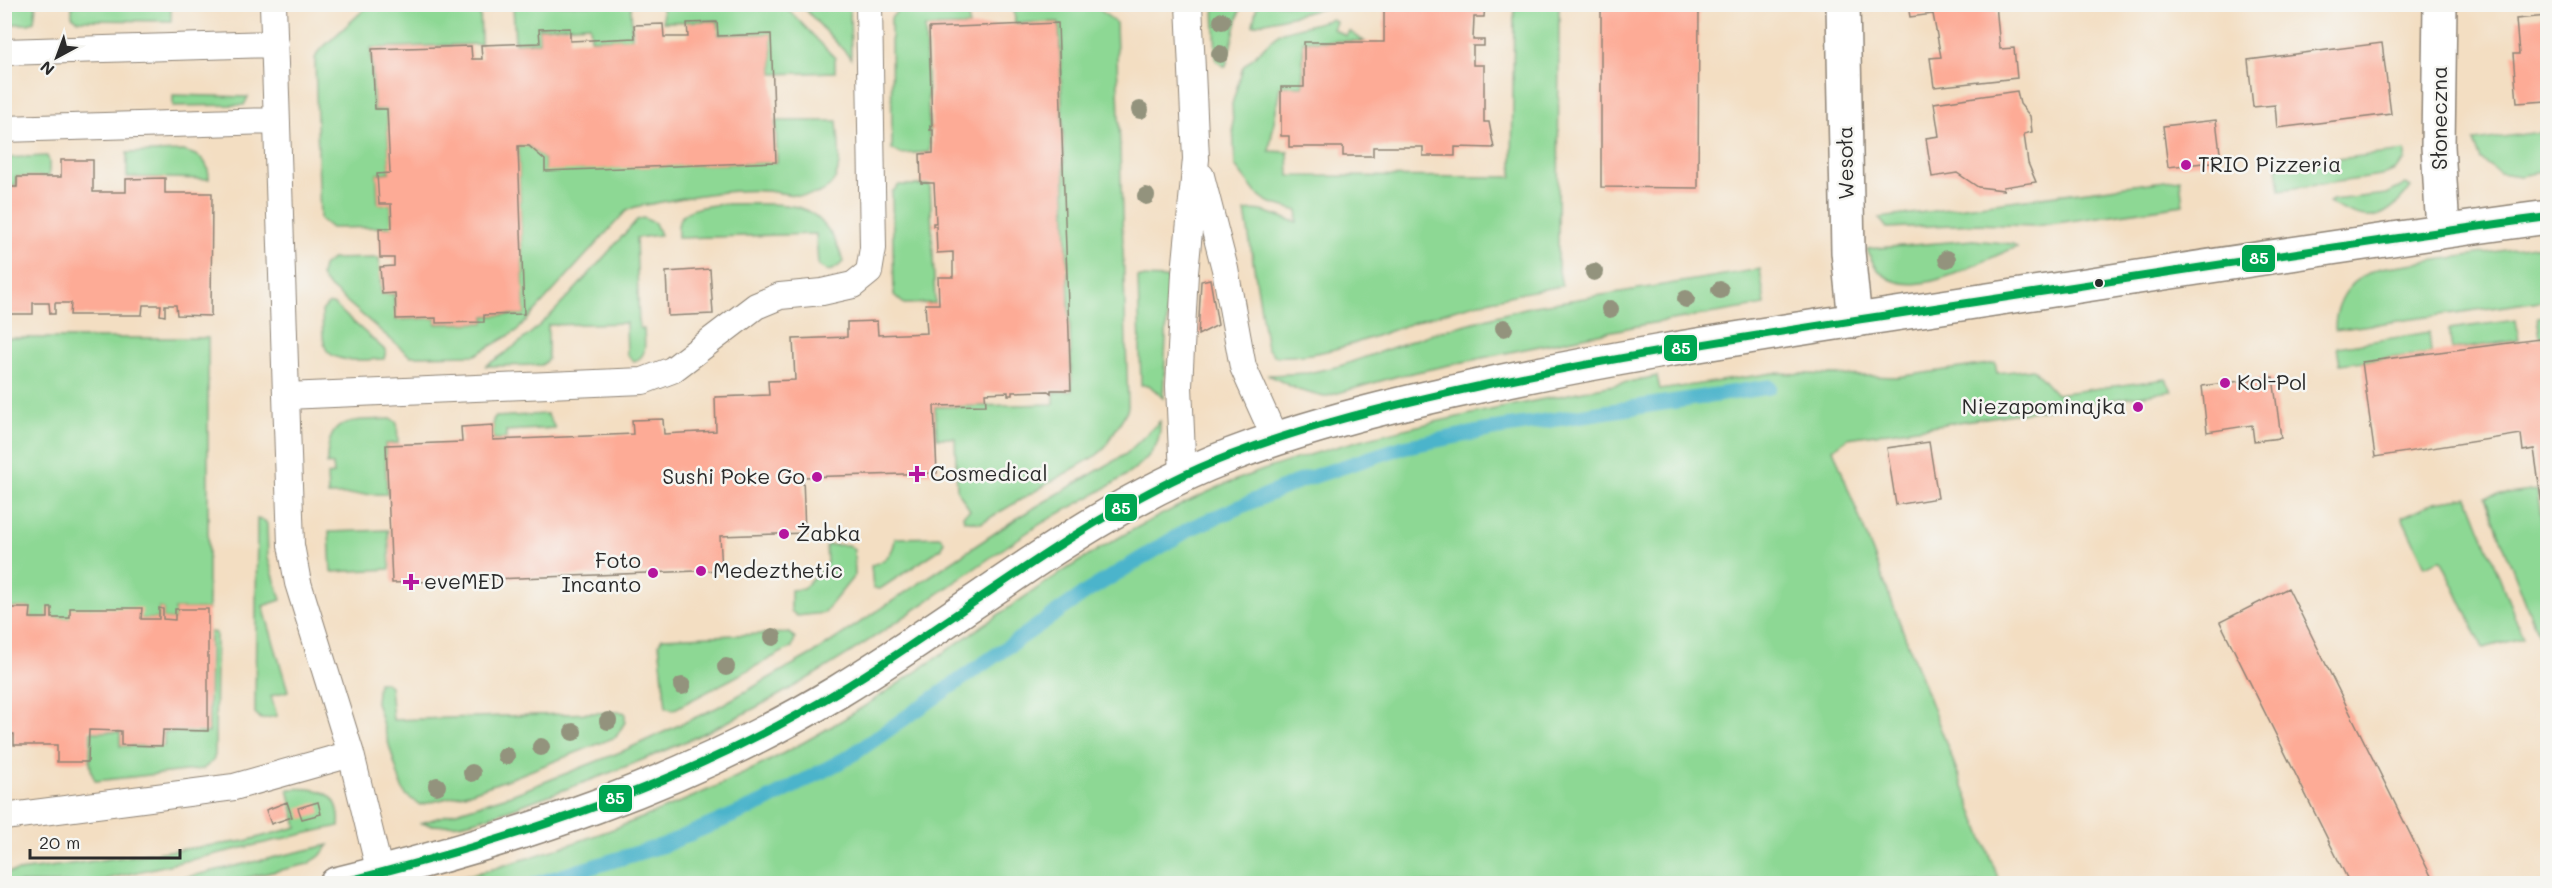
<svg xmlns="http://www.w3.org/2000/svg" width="2552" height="888" viewBox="0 0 2552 888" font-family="Mali,sans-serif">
  <rect width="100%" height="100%" fill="#f6f6f2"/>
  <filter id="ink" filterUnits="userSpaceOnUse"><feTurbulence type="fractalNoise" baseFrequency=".0167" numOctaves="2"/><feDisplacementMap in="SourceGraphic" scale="12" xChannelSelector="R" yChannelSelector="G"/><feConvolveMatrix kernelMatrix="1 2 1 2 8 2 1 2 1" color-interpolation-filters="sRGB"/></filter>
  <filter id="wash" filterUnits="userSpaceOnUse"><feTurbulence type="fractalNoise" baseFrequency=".008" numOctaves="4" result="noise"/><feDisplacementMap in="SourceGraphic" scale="24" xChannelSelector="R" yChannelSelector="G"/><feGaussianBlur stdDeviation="1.35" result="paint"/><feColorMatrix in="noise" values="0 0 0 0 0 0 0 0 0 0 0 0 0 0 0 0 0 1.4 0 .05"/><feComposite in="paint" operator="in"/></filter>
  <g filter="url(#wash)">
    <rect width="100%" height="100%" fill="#f3dec2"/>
    <path fill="#8dd894" stroke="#5c8260" stroke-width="1.5" d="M4,5h32l-2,16 -5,3h-24z
      M72,5h99v16l-93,-1 -6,-4z
      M369,5h111l1,39 -110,4 3,62 13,-1 3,63 -13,2 1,30h13l1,23 -61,1 -11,-9 -5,-160 3,-7z
      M513,5h118l1,34h-41l-1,-14 -51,3v14l-24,1z
      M662,5h122l51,53v14l-62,2 -2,-40 -52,1 -1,-14 -55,1z
      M801,5h11l1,3h34l3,2 1,48z
      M903,5h65l1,21 -44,1 5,125 -29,2 -9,-5 -1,-131z
      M1014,5h80l22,18 12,383 -1,5 -23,38 -7,6 -116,68 -17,-3 -1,-5 7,-5 -13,-20 -2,-52h-18l-2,-31 119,-3v-12l18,-1 -13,-369 -44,1z
      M1214,5h27l-15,61 -2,1 -8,-7z
      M1257,5v-1l71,1 -3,3 -72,17z
      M1514,5h45l-1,261 4,20c-45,7 -92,18 -135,32 -49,16 -100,41 -152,38l-8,-8 -22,-137c18,-4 34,7 52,11l1,-11 -30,-9 -12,-9 -21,-27 -3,-62 11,-37 36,-34 53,-14 4,3 -3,7 13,7 3,-5 15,10h-61v45h-23l-11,65 19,1 1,24 223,1z
      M173,95l75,2 -4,8 -71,1z
      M776,121h61c1,20 8,51 -8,66 -17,15 -42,6 -62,4 -43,-3 -89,8 -132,16l-9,4 -109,120 -42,24 -65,1 -86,-74 -3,-6 2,-10 9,-7 47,-1 2,36h13l2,26 39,-2 1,6 48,-1 1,-7 39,-2 -6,-168h11l16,14v10l232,-8z
      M2547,131v40l-27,5 -20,-3 -19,-13 -7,-19z
      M183,151c17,4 26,9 26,28l-82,-2v-24z
      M2405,151v9l-10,10 -14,6 -101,14 -3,-24z
      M47,156l2,5v16h-33v9h-11v-28z
      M2180,179l3,26 -148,21 -60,-2 -88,4 -8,-10z
      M2406,184l5,3c-10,14 -27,32 -46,30 -12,-1 -26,-9 -36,-14l3,-3 55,-6z
      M899,185h31l5,118 -31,1 -10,-9 -2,-103z
      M762,204c13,0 26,0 38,4 22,6 38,33 43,54 -9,9 -15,12 -25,3l-2,-31 -138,4c0,-6 -1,-13 2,-19 10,-18 64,-15 82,-15z
      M643,218l12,5 5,12 -24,3 3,90 5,1c0,12 5,28 -10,32l-7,-6 -1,-32 -78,2v34l-6,6 -57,1c59,-34 99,-88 144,-137l8,-9z
      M1973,240l40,4 4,3c-45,16 -127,73 -150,2z
      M2547,244v56l-212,30c0,-32 17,-53 46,-62z
      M1760,269l5,36 -118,19 -127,26 -122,26 -74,21 -26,-7 -29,-15 39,-2 32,-7 94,-33 95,-26z
      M1138,277l31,1 -6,120 -14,-13h-8z
      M328,304h5l53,47 -2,8c-15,0 -50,6 -58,-10 -5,-10 -3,-27 -4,-38z
      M2547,316v20l-7,1 -3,-20z
      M2516,320l3,20 -67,10 -3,-21z
      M2429,332l2,21 -91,11 -3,-17z
      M5,338h203v271h-33v11l-12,-1v-10l-4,-1v11l-107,-1v-10h-3l-1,10h-18v-10h-25z
      M1995,363l2,10 36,-4 23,25 110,-15 6,12 -324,47 -15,11 167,434h-1558c146,-39 290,-93 418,-174 97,-62 189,-136 291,-189 28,-14 56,-29 85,-40 135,-52 280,-74 421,-104l3,14 114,-17 123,4z
      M547,414l8,14 -49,3v8h-13v-19l2,-3z
      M392,419l5,4 1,20 -13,1 2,50 -59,1 -1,-20 7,-1 -1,-9 -6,-1c-1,-49 25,-43 65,-45z
      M1160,421c0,9 0,18 -5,26 -20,34 -93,61 -127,85 -82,55 -162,115 -249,163 -77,43 -158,75 -241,104 -33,12 -83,34 -117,24l93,-29 109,-43 95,-44 99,-56 205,-136 104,-61z
      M2537,490l11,71 -1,72 -9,2 -53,-138z
      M2468,497l55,141 -40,10 -42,-89 -16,7 -23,-49 33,-15z
      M257,519l8,2 2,3 1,34 13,42 -18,6 25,85 -17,5 6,20 -16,3 -6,-6z
      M388,530l2,39 -59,3 -2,-40z
      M941,537l3,4 -2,7 -62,41 -7,-1 -2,-23c14,-3 23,-12 24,-27z
      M826,545h22l6,5 1,25 -31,38 -27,3 -6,-5v-21l12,-1 24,-26z
      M210,632l6,1 -1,122 -2,6 -10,8 -107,12c-9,-10 -5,-35 -5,-49h29v14h44v-14l45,1z
      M790,633l5,5 -3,9 -119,63 -7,-3 -7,-63 3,-6z
      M378,682h6l6,4 3,34 229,-8 3,1v9l-9,15 -99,39 -45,16 -52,13 -14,-10 -4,-7 -26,-86z
      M288,789c29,-2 54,1 51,37l-250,57h-84l-1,-10 241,-32 52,-14z
      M329,845l-9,11 -12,8 -85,19h-63z"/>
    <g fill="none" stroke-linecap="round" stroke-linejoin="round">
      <path stroke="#4cb4cb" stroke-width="15" d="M536,884l128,-39 100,-43 85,-45 239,-166 103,-63 106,-46 106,-35 96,-19 270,-41"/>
    </g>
    <g id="blocks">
      <path fill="#fdab96" d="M1384,4h101l-1,13h-10l-1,23h11v6h-11v19h11v57h5l5,26 -39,-1v9h-32v-9h-50v9h-30v-9h-54v-11h-8v-49h23v-45h80z
        M1601,4h98l-1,184 -97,-1z
        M1908,4h88l4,45 14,-1 3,30 -83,9 -4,-29 11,-1 -8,-43 -23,3z
        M2243,4h15v2l-14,2z
        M2547,16v85l-30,2 -4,-49h6l-3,-35z
        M717,22l1,14 53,-2 5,128 -231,9v-11l-16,-14h-11l6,168 -40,1v7l-48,1v-5l-40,1 -1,-26 -13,1 -2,-27 14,-1v-8h-14l-1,-30h13l-1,-24h-12l-2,-30 13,-1 -3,-64h-12l-3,-60 99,-3 1,13h10l-1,-14 59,-2 -1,-14 31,-1v13l65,-3 -1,-13 29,-1 1,13h24l-1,-14z
        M1058,23l13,367h-20v3l-3,-2 -36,1v3h-4v-3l-23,1 1,12 -52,1 3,67 -134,4 2,56 -85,3 2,34 -330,13 -6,-138 76,-3 -1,-15 32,-2v15l140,-6 -1,-14 31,-1 1,15 52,-3 -1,-34 54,-2 -1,-14 27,-1 -2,-41 54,-2v-15l30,-1 1,14 49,-2 -2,-29h14l-1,-27h15v-25l-16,1 -1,-27h-3v-3h3l-2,-40h-13l-1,-29 13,-1v-23h-3v-4h2l-3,-98z
        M2382,43l9,71 -114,14 -2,-23 -22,2 -5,-47z
        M2017,91l3,13 10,12 2,16 -8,2 4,29 8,19 -33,5 1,3 -26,-3 -21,-14 -25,4 -6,-39 13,-2 -5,-33z
        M2216,120l5,41 -53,6 -5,-41z
        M61,160h32v32h33v-13l39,-1v15h47l-1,123 -34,-1 -1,-10h-11v11l-5,-1 1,-10h-18l-1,10h-72l1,-12h-16v11h-5l-1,-11h-16v11h-29v-127h13v-10h44z
        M710,269l3,45 -45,2 -2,-44z
        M1210,279l8,46 -20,10 3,-54z
        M2547,338v202l-13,-91 -11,2 -2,-17 -146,23 -13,-95z
        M2273,377l8,61 -27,3 -2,-16 -45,7 -5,-46z
        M1929,442l9,56 -42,7 -9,-57z
        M2288,588l147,296h-85l-130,-262z
        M4,608h27l-1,10h18v-10h4v10h18v-10h72l-1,11h18v-11l4,1v10l12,1v-11h33v122l-45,-1 -1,16 -41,-1v-14l-32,-1 -1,32h-31v-17h-43v-11h-10z
        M287,802l5,15 -21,7 -5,-14z
        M318,802l3,12 -19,5 -4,-11z"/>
    </g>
  </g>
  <g filter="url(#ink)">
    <use href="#blocks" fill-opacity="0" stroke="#8f8476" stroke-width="1.5"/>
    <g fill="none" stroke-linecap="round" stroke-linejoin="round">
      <g stroke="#8f8476" stroke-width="28">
        <path id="service" d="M273,4l18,541 7,38 53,171 29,119
          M4,52l271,-8
          M4,129l271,-8
          M1201,176l24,93 18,98 32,71
          M286,396l357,-15 29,-11 84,-64 24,-10 42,-4 31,-7 16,-13 4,-24 -4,-244
          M1183,476l-4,-90 6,-113 11,-114 -7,-155
          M4,817l230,-30 117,-33"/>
      </g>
      <g stroke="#8f8476" stroke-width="36">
        <path id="minor" d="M1843,4l5,248 7,69
          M2440,4l-2,142 5,85"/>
      </g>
      <g stroke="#8f8476" stroke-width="36">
        <path id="tertiary" d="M336,884c177,-44 346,-98 503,-193 131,-79 248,-181 392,-236 73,-28 149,-47 226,-64 134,-30 269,-51 405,-72 228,-34 456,-71 686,-102"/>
      </g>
      <use href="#service" stroke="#fff" stroke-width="26"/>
      <use href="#minor" stroke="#fff" stroke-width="33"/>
      <use href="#tertiary" stroke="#fff" stroke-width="33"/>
      <g stroke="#f6f6f2" stroke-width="12">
        <path id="bus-1" d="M336,884c177,-44 346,-98 503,-193 131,-79 248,-181 392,-236 73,-28 149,-47 226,-64 134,-30 269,-51 405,-72 228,-34 456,-71 686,-102"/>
      </g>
      <use href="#bus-1" stroke="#00a651" stroke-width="8"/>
    </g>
    <g fill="#93937d">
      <circle cx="1222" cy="21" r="9"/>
      <circle cx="1220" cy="54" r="9"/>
      <circle cx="1140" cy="110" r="9"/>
      <circle cx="1146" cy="196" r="9"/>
      <circle cx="1947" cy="259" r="9"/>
      <circle cx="1594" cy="272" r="9"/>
      <circle cx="1720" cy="290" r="9"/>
      <circle cx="1686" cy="299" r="9"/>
      <circle cx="1610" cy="309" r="9"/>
      <circle cx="1504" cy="328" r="9"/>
      <circle cx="773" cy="637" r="9"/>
      <circle cx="726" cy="667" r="9"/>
      <circle cx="682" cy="686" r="9"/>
      <circle cx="608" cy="721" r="9"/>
      <circle cx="573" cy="732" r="9"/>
      <circle cx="541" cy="747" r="9"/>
      <circle cx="506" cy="756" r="9"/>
      <circle cx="472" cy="773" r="9"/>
      <circle cx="437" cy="786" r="9"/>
    </g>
  </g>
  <g fill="#b5179e" stroke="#f6f6f2" stroke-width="2">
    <circle cx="2186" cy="165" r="6"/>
    <circle cx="2225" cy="383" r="6"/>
    <circle cx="2138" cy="407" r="6"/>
    <path d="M914 465h6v6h6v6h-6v6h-6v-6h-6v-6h6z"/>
    <circle cx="817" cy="477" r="6"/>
    <circle cx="784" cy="534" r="6"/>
    <circle cx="701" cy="571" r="6"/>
    <circle cx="653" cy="573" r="6"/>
    <path d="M408 573h6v6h6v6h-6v6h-6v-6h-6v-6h6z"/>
  </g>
  <circle fill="#2b2b2b" stroke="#f6f6f2" stroke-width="2" cx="2099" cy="283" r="5"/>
  <g text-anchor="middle" stroke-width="5" stroke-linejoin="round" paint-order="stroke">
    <g font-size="21" fill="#2b2b2b" stroke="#f6f6f2">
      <text transform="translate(2440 118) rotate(-90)" y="7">Słoneczna</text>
      <text transform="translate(1846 163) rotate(-91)" y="7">Wesoła</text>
    </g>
    <g font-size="21" fill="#2b2b2b" stroke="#f6f6f2" text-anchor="start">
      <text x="2198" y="172">TRIO Pizzeria</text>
      <text x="2237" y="390">Kol-Pol</text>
      <text x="2126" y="414" text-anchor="end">Niezapominajka</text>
      <text x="930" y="481">Cosmedical</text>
      <text x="805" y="484" text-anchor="end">Sushi Poke Go</text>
      <text x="796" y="541">Żabka</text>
      <text x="641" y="568" text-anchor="end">Foto<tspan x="641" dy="24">Incanto</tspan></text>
      <text x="713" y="578">Medezthetic</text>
      <text x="424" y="589">eveMED</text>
    </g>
  </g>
  <g stroke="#f6f6f2" stroke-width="2">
    <rect x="2241" y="244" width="35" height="29" rx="6" fill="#00a651"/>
    <rect x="1663" y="334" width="35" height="28" rx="6" fill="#00a651"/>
    <rect x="1104" y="493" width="34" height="29" rx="6" fill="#00a651"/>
    <rect x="598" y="784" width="35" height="29" rx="6" fill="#00a651"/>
  </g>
  <g font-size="16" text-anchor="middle" font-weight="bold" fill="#fff">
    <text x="2259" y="264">85</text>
    <text x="1681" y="354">85</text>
    <text x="1121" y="514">85</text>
    <text x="615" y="804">85</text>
  </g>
  <rect width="2552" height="888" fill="none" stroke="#f6f6f2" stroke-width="24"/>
  <g transform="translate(57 57) rotate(221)" stroke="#f6f6f2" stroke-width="4.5" paint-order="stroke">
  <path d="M0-4.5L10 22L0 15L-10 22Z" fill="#2b2b2b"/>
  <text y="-9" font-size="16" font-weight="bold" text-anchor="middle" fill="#2b2b2b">N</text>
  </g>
  <path d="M30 849v9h150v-9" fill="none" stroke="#2b2b2b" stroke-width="3"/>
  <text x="39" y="849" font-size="18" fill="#2b2b2b" stroke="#f6f6f2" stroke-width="4.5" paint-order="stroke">20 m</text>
</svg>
